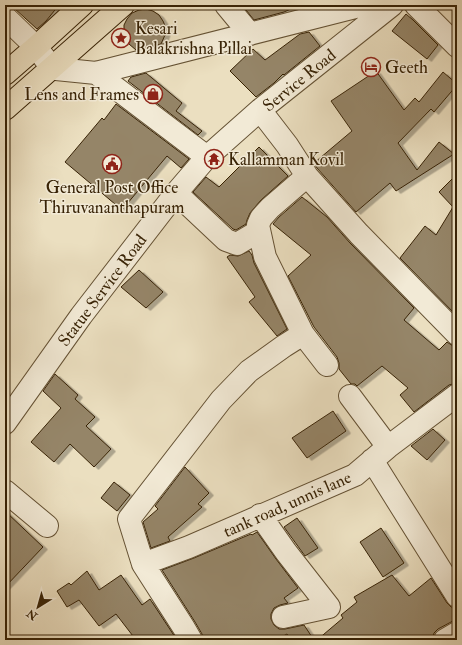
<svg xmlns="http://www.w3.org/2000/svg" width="462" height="645" viewBox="0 0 462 645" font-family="'IM FELL Double Pica',serif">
  <defs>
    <filter id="shadow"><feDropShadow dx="4.5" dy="2.5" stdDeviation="0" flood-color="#0004"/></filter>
  </defs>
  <rect width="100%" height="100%" fill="#ebdfc0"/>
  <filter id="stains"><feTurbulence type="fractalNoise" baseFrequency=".005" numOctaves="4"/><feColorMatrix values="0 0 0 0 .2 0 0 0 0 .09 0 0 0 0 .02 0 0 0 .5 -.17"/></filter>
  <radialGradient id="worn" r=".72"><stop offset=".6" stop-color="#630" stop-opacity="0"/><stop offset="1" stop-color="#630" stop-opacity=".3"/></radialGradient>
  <path fill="#958567" stroke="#382306" filter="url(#shadow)" d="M9,5h50l-13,16 -9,8 -23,-21z
    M242,5h58l-16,7 -30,8z
    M146,9l7,2 6,4 4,6 3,7 -1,7 -4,9 -25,6 -7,-6 -3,-5 -2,-6v-8l3,-6 5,-6 7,-3z
    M406,14l7,6 25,25 -11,14 -35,-28z
    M309,32l11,14 -36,29 -1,-1 -9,9 -18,14 -26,-26 23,-22 12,11 35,-26z
    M376,71l28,39 11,-12 4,4 24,-30 14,12v1l-23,27 -3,-3 -33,34 19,27 22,-28 15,12 -58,37 -6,-8 -34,29 -39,-44 -3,-5 38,-32 -21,-30z
    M146,73l36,30 -6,8 26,20 -4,4 -70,-54 3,-4z
    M116,104l73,55 -8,9 -14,-12 -45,54 -57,-48 37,-44 2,2z
    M259,147l29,29 -27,24 -11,13 -3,7 -1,4 -10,6 -3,-1 -40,-37 13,-15 13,10z
    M457,174v142l-57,-58 25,-32 11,9 17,-28 -14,-15z
    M302,197l25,20 23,26 64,65 -10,12 35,30 8,-8 6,4h4v37l-8,2 -35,27 -14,-17 8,-7 -26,-22 -25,20 -2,-2h-4l-12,-15v-6l-2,-6 -23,-30 -26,-51 23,-21 -38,-31 6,-7z
    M249,251l3,4 2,8 33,66 -10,7 -28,-34 6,-5 -28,-40 3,-2 8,1z
    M139,270l24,22 -17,16 -25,-21z
    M55,374l23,21 -3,4 20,18 -9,9 25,23 -17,18 -24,-23 -16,18 -23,-20 30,-34 -18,-17z
    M333,411l13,20 -39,27 -15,-20z
    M433,429l12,11 -18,20 -16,-14z
    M185,467l24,26 -11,11 4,3 -34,30 2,4 -19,7 -8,-26 15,-13 -3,-3z
    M114,482l16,13 -13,16 -16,-13z
    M5,511l38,36 -38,40z
    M297,518l21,30 -13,8 -21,-29z
    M381,528l23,35 -21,14 -23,-35z
    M257,532l19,27 22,29 -14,10 4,5 -8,2 -6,3 -3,6v5l3,6 5,4h6l19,-4 10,15h-22l-5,-6 -11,6h-73l-1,-6 -7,-12 -33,-52 32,-12 57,-24 1,1z
    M87,571l12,19 22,-15 21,30 8,-6 27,41h-41l-20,-26 -17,12 -20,-26 -12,7 -10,-16 12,-8 2,2z
    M392,575l17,21 22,-18 16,25 4,4 6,1v9l-6,5 -13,7 -4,4 -1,4 -4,3h-112l26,-22 -2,-3 16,-13 -3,-5z"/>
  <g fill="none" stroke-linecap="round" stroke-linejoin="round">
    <g stroke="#655234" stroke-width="24">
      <path id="minor" d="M226,5l24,29
        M416,5l41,41
        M5,17l31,30 16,21 4,1 40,4 267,-68
        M96,73l111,84
        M260,110l27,35 20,31 52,58 98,100
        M307,176l-37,32 -9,10 -3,7 7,32 38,77 24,31
        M176,193l50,47 11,4 22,-13
        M350,396l38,51
        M5,423l76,-107 95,-123 31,-36 53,-47 132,-105
        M372,460l85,136
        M5,491l42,35
        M260,515l26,37 43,55 -46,10
        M143,564l-14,-45 92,-119 28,-29 35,-25 19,-12
        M191,640l-7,-12 -41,-64 46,-17 166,-72 33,-28 69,-52
        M445,640l12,-7"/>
    </g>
    <g stroke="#382306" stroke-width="24">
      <path id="major" d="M5,74l31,-27 46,-42
        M5,109l118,-104"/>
    </g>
    <use href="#minor" stroke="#f2ead6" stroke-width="22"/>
    <use href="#major" stroke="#ebdfc0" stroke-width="22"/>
  </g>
  <defs>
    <g id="sight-ring" transform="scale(1)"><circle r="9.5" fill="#f2ead6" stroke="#8f2418" stroke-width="1.5"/><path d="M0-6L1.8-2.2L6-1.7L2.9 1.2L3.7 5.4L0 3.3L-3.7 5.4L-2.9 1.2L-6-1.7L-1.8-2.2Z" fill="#8f2418"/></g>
    <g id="hotel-ring" transform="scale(1)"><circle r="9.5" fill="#f2ead6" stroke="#8f2418" stroke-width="1.5"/><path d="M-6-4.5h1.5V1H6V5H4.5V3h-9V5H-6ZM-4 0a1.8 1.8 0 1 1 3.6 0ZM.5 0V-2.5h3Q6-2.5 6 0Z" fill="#8f2418"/></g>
    <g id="shop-ring" transform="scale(1)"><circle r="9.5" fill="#f2ead6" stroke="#8f2418" stroke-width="1.5"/><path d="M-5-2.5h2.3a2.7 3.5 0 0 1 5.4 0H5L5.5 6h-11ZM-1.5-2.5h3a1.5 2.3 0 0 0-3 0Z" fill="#8f2418"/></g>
    <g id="temple-ring" transform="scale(1)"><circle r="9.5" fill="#f2ead6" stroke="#8f2418" stroke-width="1.5"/><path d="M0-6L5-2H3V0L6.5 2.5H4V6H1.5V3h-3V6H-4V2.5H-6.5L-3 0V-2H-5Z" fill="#8f2418"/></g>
    <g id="civic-ring" transform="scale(1)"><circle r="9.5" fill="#f2ead6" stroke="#8f2418" stroke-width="1.5"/><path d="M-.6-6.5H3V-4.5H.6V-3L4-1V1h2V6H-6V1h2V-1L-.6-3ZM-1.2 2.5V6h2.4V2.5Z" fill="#8f2418"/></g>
  </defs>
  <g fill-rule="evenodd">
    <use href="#sight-ring" x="121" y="38"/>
    <use href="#hotel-ring" x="371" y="67"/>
    <use href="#shop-ring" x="153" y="94"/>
    <use href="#temple-ring" x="214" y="159"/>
    <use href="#civic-ring" x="112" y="164"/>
  </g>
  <g text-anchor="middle" stroke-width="3" stroke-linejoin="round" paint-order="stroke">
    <g font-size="17" fill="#382306" stroke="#f2ead6" text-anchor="start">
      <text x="135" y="34">Kesari<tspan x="135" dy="20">Balakrishna Pillai</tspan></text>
      <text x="385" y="73">Geeth</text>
      <text x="139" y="100" text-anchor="end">Lens and Frames</text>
      <text x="228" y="165">Kallamman Kovil</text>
      <text x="112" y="193" text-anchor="middle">General Post Office<tspan x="112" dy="20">Thiruvananthapuram</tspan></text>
    </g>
    <g font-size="17" fill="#382306" stroke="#f2ead6">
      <text transform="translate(299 80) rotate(-39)" y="6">Service Road</text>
      <text transform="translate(102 290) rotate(-53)" y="6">Statue Service Road</text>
      <text transform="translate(287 504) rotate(-24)" y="6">tank road, unnis lane</text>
    </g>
  </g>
  <rect width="462" height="645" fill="none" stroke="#ebdfc0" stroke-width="20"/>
  <rect x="6" y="6" width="450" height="633" fill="none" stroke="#382306" stroke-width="2"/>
  <rect x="10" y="10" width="442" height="625" fill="none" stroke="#382306"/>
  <g transform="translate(38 607) rotate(217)" stroke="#f2ead6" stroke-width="3" paint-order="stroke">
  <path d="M0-3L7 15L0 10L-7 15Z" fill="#382306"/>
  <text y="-6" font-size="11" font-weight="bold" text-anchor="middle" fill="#382306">N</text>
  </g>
  <rect width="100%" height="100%" filter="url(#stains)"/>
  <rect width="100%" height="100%" fill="url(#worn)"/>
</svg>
